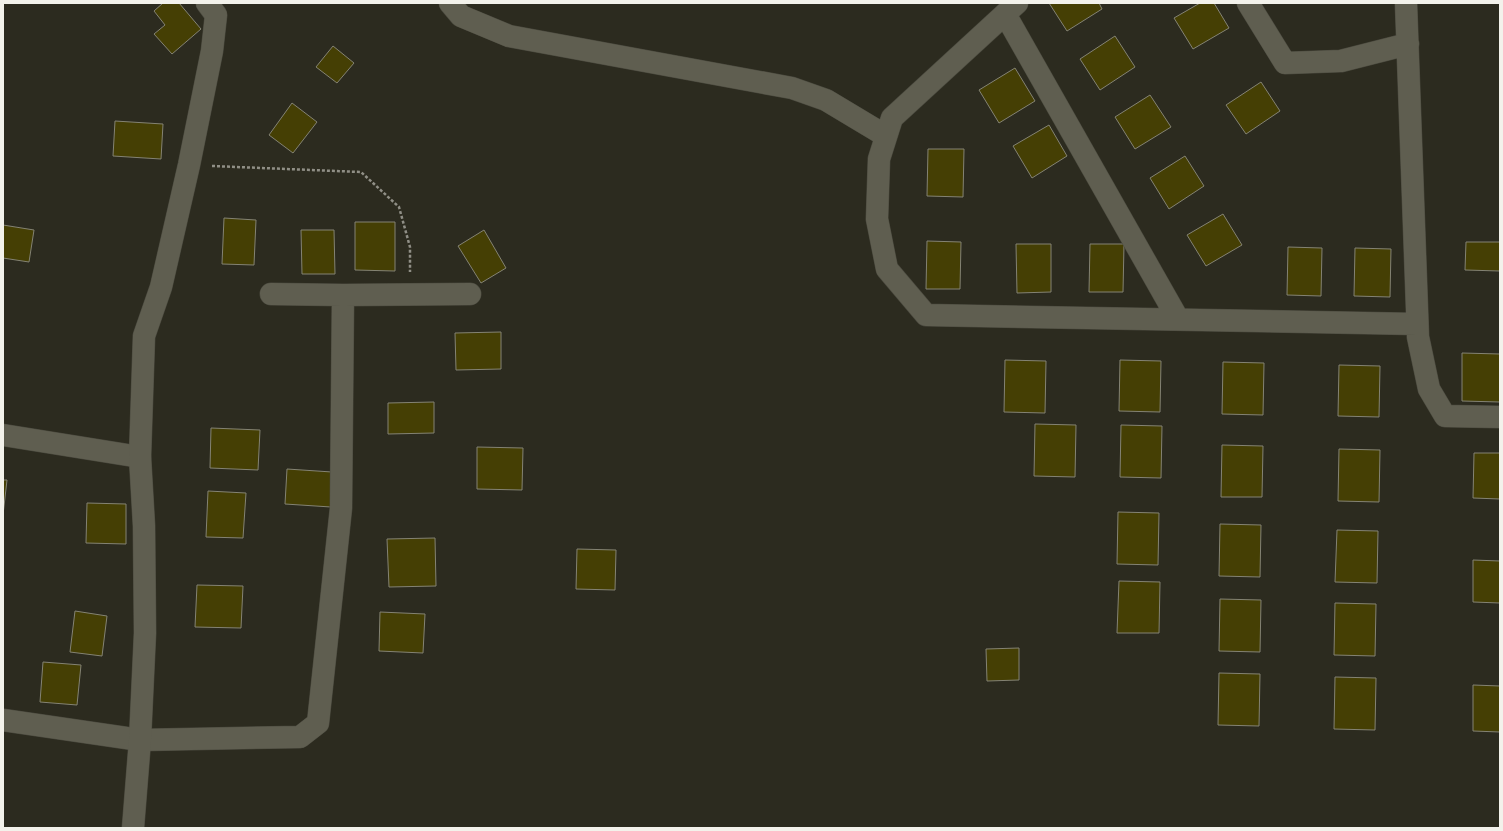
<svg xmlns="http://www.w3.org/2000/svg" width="1503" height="831" viewBox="0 0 1503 831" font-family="Commissioner,sans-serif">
  <rect width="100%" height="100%" fill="#2c2b1f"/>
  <path fill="#453f04" stroke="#848374" d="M163,3h16l22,26 -29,25 -18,-20 11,-9 -11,-14z
    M1049,3h50l3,6 -35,22z
    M1200,3h14l15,25 -36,21 -19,-31z
    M1115,36l20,31 -35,23 -20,-31z
    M333,46l21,17 -17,20 -21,-16z
    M1015,68l20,33 -36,22 -20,-33z
    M1261,82l19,29 -34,23 -20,-29z
    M1150,95l21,32 -36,22 -20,-32z
    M292,103l25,19 -24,31 -24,-18z
    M115,121l48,3 -2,35 -48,-3z
    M1049,125l18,31 -35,22 -19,-32z
    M928,149h36l-1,48 -36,-1z
    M1185,156l19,30 -35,23 -19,-31z
    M1223,214l19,31 -36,21 -19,-31z
    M224,218l32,2 -2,45 -32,-1z
    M355,222h40v49l-40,-1z
    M3,225l31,5 -5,32 -26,-4z
    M301,230h33l1,44h-33z
    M484,230l22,38 -25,15 -23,-37z
    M927,241l34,1 -1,47h-34z
    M1466,242h34v29l-35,-1z
    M1016,244h35v48l-34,1z
    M1090,244h34l-1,48h-34z
    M1288,247l34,1 -1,48 -34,-1z
    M1355,248l36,1 -1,48 -36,-1z
    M501,332v37l-45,1 -1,-37z
    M1462,353l38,1v48l-38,-1z
    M1005,360l41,1 -1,52 -41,-1z
    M1120,360l41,1 -1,51 -41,-1z
    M1223,362l41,1 -1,52 -41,-1z
    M1339,365l41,1 -1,51 -41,-1z
    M434,402v31l-46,1v-31z
    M1035,424l41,1 -1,52 -41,-1z
    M1121,425l41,1 -1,52 -41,-1z
    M211,428l49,2 -2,40 -48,-2z
    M1222,445l41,1 -1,51h-41z
    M477,447l46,1 -1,42 -45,-1z
    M1339,449l41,1 -1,52 -41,-1z
    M1474,453h26v46l-27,-1z
    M287,469l45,3 -1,35 -46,-3z
    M3,480h4l-4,35z
    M208,491l38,2 -3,45 -37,-1z
    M87,503l39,1v40l-40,-1z
    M1118,512l41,1 -1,52 -41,-1z
    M1220,524l41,1 -1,52 -41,-1z
    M1337,530l41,1 -1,52 -42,-1z
    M435,538l1,48 -47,1 -2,-48z
    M577,549l39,1 -1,40 -39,-1z
    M1473,560l27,1v42l-27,-1z
    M1119,581l41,1 -1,51h-42z
    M197,585l46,1 -2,42 -46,-1z
    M1220,599l41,1 -1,52 -41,-1z
    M1335,603l41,1 -1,52 -41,-1z
    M75,611l32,5 -5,40 -32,-4z
    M380,612l45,2 -2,39 -44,-2z
    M1019,648v32l-32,1 -1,-32z
    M43,662l38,3 -4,40 -37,-3z
    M1219,673l41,1 -1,52 -41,-1z
    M1335,677l41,1 -1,52 -41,-1z
    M1473,685l27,1v46l-27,-1z"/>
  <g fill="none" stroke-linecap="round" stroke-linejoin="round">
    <g stroke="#4a493e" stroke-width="23">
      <path id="street" d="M450,3l11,13 48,20 283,52 34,12 60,36
        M1017,3l-125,115 -13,41 -2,60 10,50 39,46 491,9
        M1248,3l37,60 56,-2 67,-17
        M1406,3l12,334 11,52 16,27 55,1
        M1005,14l173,305
        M271,294l72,1 127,-1
        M3,435l137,22
        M3,720l137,20 160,-3 18,-14 23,-215 2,-213"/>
    </g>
    <g stroke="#4a493e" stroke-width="23">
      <path id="secondary" d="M133,828l7,-88 5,-107 -1,-107 -4,-69 4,-121 17,-49 28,-122 23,-114 4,-36 -9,-12"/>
    </g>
    <path stroke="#908f86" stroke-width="2.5" stroke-dasharray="3 2" stroke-linecap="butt" d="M212,166l149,6 38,35 11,40v25"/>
    <use href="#street" stroke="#5f5e50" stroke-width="22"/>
    <use href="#secondary" stroke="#5f5e50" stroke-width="22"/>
  </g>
  <rect width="1503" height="831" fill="none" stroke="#f3f2eb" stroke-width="8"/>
</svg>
